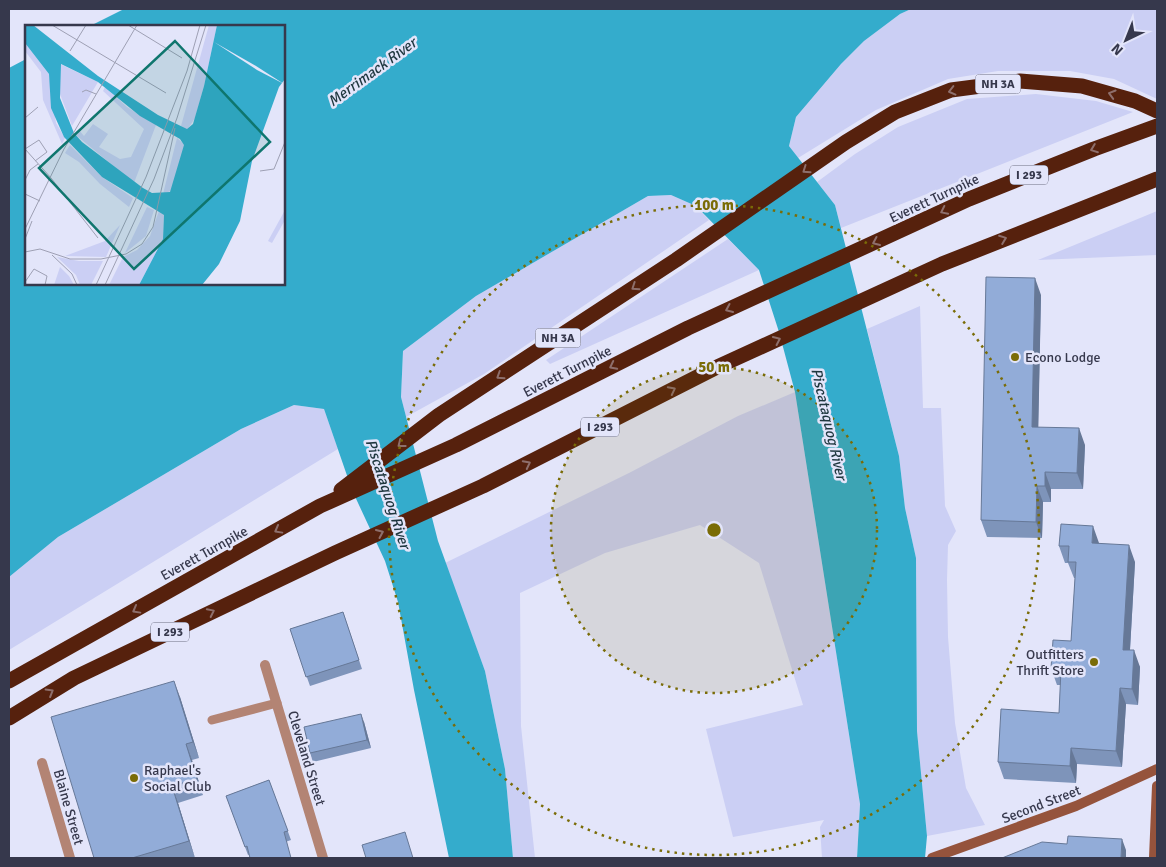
<svg xmlns="http://www.w3.org/2000/svg" width="1166" height="867" viewBox="0 0 1166 867" font-family="Signika,sans-serif">
  <rect width="100%" height="100%" fill="#e3e5fa"/>
  <path fill="#cbcff4" d="M911,9h246v90l-43,-20 -44,-8h-72l-50,8 -72,31 -78,48 -9,-12 7,-29 45,-53 23,-23 36,-27z
    M1036,94l60,7 37,11 -292,116 -6,-23 -18,-23 38,-28 43,-27 69,-28z
    M671,195l25,11 13,14 -225,154 -78,43 -5,-20 2,-46 73,-55 172,-100z
    M1157,211v44l-119,5 107,-44z
    M728,239l31,31 -209,94 -4,-4z
    M920,306l3,102h18l4,98 11,25 -8,14 -1,35 1,57 7,86 11,65 19,37 -58,11 -10,-105 -1,-173 -11,-50 -6,-52 -32,-127z
    M795,392l65,412 -3,54h-35l-2,-31 4,-7 -91,17 -27,-108 97,-24 -44,-142 -59,-38 -95,28 -85,40 1,133 14,132h-22l-8,-89 -20,-98 -40,-108 184,-90 109,-57z
    M294,405l30,4 14,40 -329,201v-73l49,-40 183,-108z"/>
  <path fill="#34accc" d="M124,9h787l-11,5 -36,27 -23,23 -45,53 -7,29 46,59 64,251 6,52 11,50 1,173 10,105 -2,22h-68l3,-54 -65,-412 -16,-60 -20,-62 -63,-64 -25,-11 -23,1 -172,100 -73,55 -2,46 37,144 47,130 20,98 8,89h-64l-35,-168 -16,-88 -13,-41 -33,-71 -28,-81 -30,-4 -53,24 -183,108 -49,40v-509l17,-9v225h258v-258h-194z"/>
  <g fill="none" stroke-linecap="round" stroke-linejoin="round">
    <path stroke="#b38474" stroke-width="9" d="M212,720l65,-17"/>
    <path stroke="#b38474" stroke-width="10" d="M265,665l58,193
      M42,763l28,95"/>
    <path stroke="#95533c" stroke-width="10" d="M932,858l144,-52 81,-37
      M1154,858l3,-72"/>
    <path stroke="#56210d" stroke-width="15" d="M341,490l98,-75 237,-155 170,-118 49,-30 56,-22 69,-9 62,5 53,15 22,10
      M9,681l311,-175 136,-61 232,-117 281,-129 125,-50 63,-23
      M9,718l65,-40 261,-125 148,-67 234,-119 225,-103 215,-85"/>
  </g>
  <path fill="#7e94ba" d="M1041,295l-3,132 47,18 -2,44h-32v13h-8l-1,36 -55,-1 -6,-17z
    M1099,543l36,19 -5,88 10,17 -2,38 -12,-1 -4,63 -45,-3 -1,19 -72,-4 -6,-17 61,-49 2,-28h-4l-6,-17 20,-27 4,-63h-1l-6,-15h-3l-6,-17z
    M343,612l19,57 -52,17 -20,-57z
    M180,697l19,61 -7,2 11,35 -25,8 17,55h-101z
    M364,722l7,26 -58,14 -3,-9z
    M269,780l22,60 -43,15 -22,-59z"/>
  <path fill="#667897" d="M1035,278l6,17 -3,148 -6,-16z
    M1079,428l6,17 -2,44 -6,-16z
    M1045,472l6,17v13l-6,-16z
    M1037,486l6,16 -1,36 -6,-16z
    M1093,526l6,17 -1,16 -6,-16z
    M1129,545l6,17 -6,104 -6,-16z
    M1134,650l6,17 -2,38 -6,-16z
    M174,681l6,16 19,61 -6,-16z
    M1120,688l6,16 -4,63 -6,-16z
    M361,714l3,8 7,26 -4,-8z
    M186,744l6,16 11,35 -6,-16z
    M1071,748l6,16 -1,19 -6,-17z
    M172,786l6,17 17,55 -6,-17z
    M1122,839l4,11v8h-5z"/>
  <path fill="#92acd8" stroke="#667897" d="M986,277l49,1 -3,149 47,1 -2,45 -32,-1v14h-8l-1,36 -55,-2z
    M1061,524l32,2 -1,17 37,2 -6,105h11l-2,39 -12,-1 -4,63 -45,-3 -1,18 -72,-4 3,-53 58,4 2,-44 -10,-1 2,-28 18,1 5,-79h-8l1,-16h-10z
    M343,612l16,48 -53,17 -16,-48z
    M174,681l19,61 -7,2 11,35 -25,7 17,55 -57,17h-38l-43,-141z
    M361,714l6,26 -57,13 -6,-26z
    M269,780l19,51 -4,1 7,26h-41l-3,-12 -2,1 -19,-51z
    M405,832l8,26h-47l-4,-13z
    M1068,836l54,3 -1,19h-119l40,-16 25,2z"/>
  <defs><path id="oneway-chevron" d="M-2-3.5L2.5 0L-2 3.5" fill="none" stroke-width="1.6" stroke-linecap="round" stroke-linejoin="round" transform="scale(1.25)"/></defs>
  <g stroke="#8e6f6c">
    <use href="#oneway-chevron" transform="translate(952 91) rotate(166)"/>
    <use href="#oneway-chevron" transform="translate(1112 94) rotate(-164)"/>
    <use href="#oneway-chevron" transform="translate(1094 149) rotate(159)"/>
    <use href="#oneway-chevron" transform="translate(806 170) rotate(145)"/>
    <use href="#oneway-chevron" transform="translate(944 211) rotate(154)"/>
    <use href="#oneway-chevron" transform="translate(1003 239) rotate(-21)"/>
    <use href="#oneway-chevron" transform="translate(876 242) rotate(156)"/>
    <use href="#oneway-chevron" transform="translate(635 287) rotate(146)"/>
    <use href="#oneway-chevron" transform="translate(729 309) rotate(156)"/>
    <use href="#oneway-chevron" transform="translate(777 340) rotate(-25)"/>
    <use href="#oneway-chevron" transform="translate(613 366) rotate(153)"/>
    <use href="#oneway-chevron" transform="translate(500 376) rotate(147)"/>
    <use href="#oneway-chevron" transform="translate(672 390) rotate(-27)"/>
    <use href="#oneway-chevron" transform="translate(401 444) rotate(142)"/>
    <use href="#oneway-chevron" transform="translate(527 464) rotate(-27)"/>
    <use href="#oneway-chevron" transform="translate(278 530) rotate(151)"/>
    <use href="#oneway-chevron" transform="translate(380 533) rotate(-24)"/>
    <use href="#oneway-chevron" transform="translate(136 610) rotate(151)"/>
    <use href="#oneway-chevron" transform="translate(211 612) rotate(-26)"/>
    <use href="#oneway-chevron" transform="translate(50 692) rotate(-31)"/>
  </g>
  <circle cx="714" cy="530" r="163" fill="#7a6c07" fill-opacity=".12"/>
  <g fill="none" stroke="#7a6c07" stroke-width="2.5" stroke-dasharray="2.5 5">
    <circle cx="714" cy="530" r="163"/>
    <circle cx="714" cy="530" r="325"/>
  </g>
  <g fill="#7a6c07" stroke="#e3e5fa" stroke-width="2">
    <circle cx="1015" cy="357" r="5"/>
    <circle cx="1094" cy="662" r="5"/>
    <circle cx="134" cy="778" r="5"/>
  </g>
  <g text-anchor="middle" stroke-width="5" stroke-linejoin="round" paint-order="stroke">
    <g fill="#e3e5fa" stroke="#6a6c80" stroke-width="1">
      <rect x="975.5" y="74.5" width="45" height="19" rx="4"/>
      <rect x="1010" y="165.5" width="38" height="19" rx="4"/>
      <rect x="535.5" y="328.5" width="45" height="19" rx="4"/>
      <rect x="581" y="417.5" width="38" height="19" rx="4"/>
      <rect x="151" y="622.5" width="38" height="19" rx="4"/>
    </g>
    <g font-size="12" font-weight="bold" fill="#36384c">
      <text x="998" y="88">NH 3A</text>
      <text x="1029" y="179">I 293</text>
      <text x="558" y="342">NH 3A</text>
      <text x="600" y="431">I 293</text>
      <text x="170" y="636">I 293</text>
    </g>
    <g font-size="14" fill="#36384c" stroke="#e3e5fa">
      <text transform="translate(934 198) rotate(-25)" y="5">Everett Turnpike</text>
      <text transform="translate(567 371) rotate(-27)" y="5">Everett Turnpike</text>
      <text transform="translate(204 553) rotate(-29)" y="5">Everett Turnpike</text>
      <text transform="translate(307 758) rotate(73)" y="5">Cleveland Street</text>
      <text transform="translate(1041 804) rotate(-21)" y="5">Second Street</text>
      <text transform="translate(69 807) rotate(74)" y="5">Blaine Street</text>
    </g>
    <g font-size="14" fill="#36384c" stroke="#e3e5fa" text-anchor="start">
      <text x="1025" y="362">Econo Lodge</text>
      <text x="1084" y="659" text-anchor="end">Outfitters<tspan x="1084" dy="16">Thrift Store</tspan></text>
      <text x="144" y="775">Raphael's<tspan x="144" dy="16">Social Club</tspan></text>
    </g>
    <g font-size="15" font-style="italic" fill="#1f373f" stroke="#e3e5fa">
      <text transform="translate(372 72) rotate(-36)" y="5">Merrimack River</text>
      <text transform="translate(829 424) rotate(77)" y="5">Piscataquog River</text>
      <text transform="translate(388 494) rotate(72)" y="5">Piscataquog River</text>
    </g>
  </g>
  <g transform="translate(25 25)">
    <rect width="260" height="260" fill="#e3e5fa"/>
    <path d="M184,0h8l-13,61 -9,32 -8,12 -6,-4zM0,18l24,31 7,49 9,15 -3,6 -19,-44 -2,-28 -16,-21zM35,39l38,18 -26,44 -12,-32zM80,62l22,20 29,18 -22,58 -58,-48 3,-5 5,6 9,-12 15,10 -9,13 21,12 11,-2 13,-28 -41,-38zM152,113l8,7 -3,14 -9,31 -10,4zM45,120l32,32 31,21 -4,9 -29,-23 -21,-22 -14,-9zM122,182l7,3 -8,26 -21,17zM260,185v10l-13,23 -4,-2zM134,186l5,4 -1,24 -24,46h-30l14,-28 14,-7 13,-14zM95,200l-14,32 -41,-1 40,-15zM32,232l22,4h24l-12,24h-11l-4,-10zM35,242l9,9 5,9h-20z" fill="#cbcff4"/>
    <path d="M0,0h8l65,51 60,39 29,14 6,-5 11,-38 13,-61h68v54l-6,8 -27,74 -12,60 -21,43 -17,21h-63l24,-46 1,-24 -62,-38 -38,-40 -13,-29 -2,-34 -24,-31zM36,39l37,18 42,34 40,23 4,6 -14,47 -18,1 -9,-5 -61,-46 -8,-9 -14,-35z" fill="#34accc" fill-rule="evenodd"/>
    <path d="M189,17l42,24 28,18 -27,-14z" fill="#e3e5fa"/>
    <path fill="none" stroke="#9ea0b4" stroke-width="1" d="M27,0l114,68M103,0l54,33M45,26l16,-26M57,67l4,-2 10,4M0,93l13,-11M0,124l14,-9 8,12 -12,9M0,124l26,29M235,146l14,-2 11,-27M26,153l47,60M0,155l5,-10 8,-6M0,169l15,7M0,204l39,-80 73,-124M0,214l7,-18M0,227l15,-3 30,10h31l25,-5 16,-10 11,-17 22,-99M27,230l20,19 5,11M0,257l9,-13 13,7 -2,9M71,260l50,-108 41,-106 13,-46M80,260l49,-106 23,-61 29,-93"/>
    <path fill="#0f766e" fill-opacity="0.15" stroke="#0f766e" stroke-width="2.5" d="M150,16l95,101 -136,127 -95,-101z"/>
    <rect width="260" height="260" fill="none" stroke="#36384c" stroke-width="2.5"/>
  </g>
  <circle cx="714" cy="530" r="8" fill="#7a6c07" stroke="#e3e5fa" stroke-width="2.5"/>
  <g font-size="15" text-anchor="middle" font-weight="bold" fill="#7a6c07" stroke="#e3e5fa" stroke-width="5" stroke-linejoin="round" paint-order="stroke">
    <text x="714" y="210">100 m</text>
    <text x="714" y="372">50 m</text>
  </g>
  <rect width="1166" height="867" fill="none" stroke="#36384c" stroke-width="20"/>
  <g transform="translate(1126 40) rotate(223)" stroke="#e3e5fa" stroke-width="4" paint-order="stroke">
  <path d="M0-4L9 19L0 12L-9 19Z" fill="#36384c"/>
  <text y="-8" font-size="14" font-weight="bold" text-anchor="middle" fill="#36384c">N</text>
  </g>
</svg>
